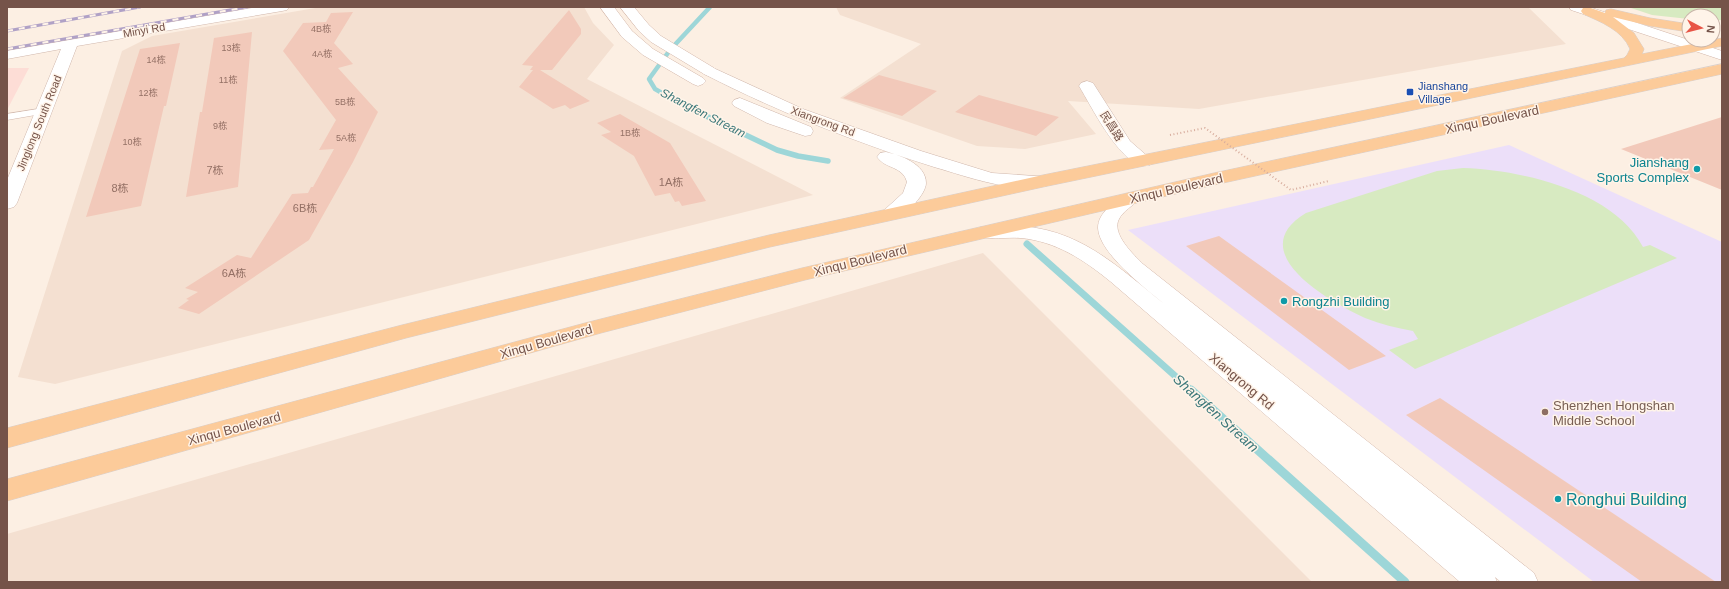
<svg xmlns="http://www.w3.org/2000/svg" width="1729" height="589" viewBox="0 0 1729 589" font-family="Helvetica,'Noto Sans SC',sans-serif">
  <rect width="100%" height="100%" fill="#fcefe3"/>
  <path fill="#f4e0d1" d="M321,7h263l9,16 21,22 -27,34 226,116 -758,189 -37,-7 104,-326 30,-15z
    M836,7h692l38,37 -367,65 -131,-8 28,33 -71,15 -48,-3 -137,-48 81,-54 -81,-29z
    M983,253l329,329h-1305v-48z"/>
  <path fill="#fdddd6" d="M7,68h22l-22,42z"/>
  <path fill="#ecdff9" d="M1509,145l213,97v340h-128l-466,-352z"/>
  <path fill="#d7eac1" d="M1628,7h94v13l-9,1v-5h-24v3l-37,-4z
    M1463,168c59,2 151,23 180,79l7,-2 27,13 -262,111 -26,-19 29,-11 -5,-8c-17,-3 -32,-7 -48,-13 -35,-16 -124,-66 -59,-105l131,-42z"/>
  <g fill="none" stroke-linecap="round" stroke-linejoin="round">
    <path stroke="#9dd6d8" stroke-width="4.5" d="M681,104l-26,-15 -6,-10 21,-29 40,-43"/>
    <path stroke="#9dd6d8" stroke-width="5.5" d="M679,103l98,47 21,6 30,5"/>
    <path stroke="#9dd6d8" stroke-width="7" d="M1027,244l165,147"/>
    <path stroke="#9dd6d8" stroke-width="9" d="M1191,390l214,192"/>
  </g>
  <path fill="#f2c9ba" d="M569,10l12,19v5l-29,36h-12l50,31 -20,8 -5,-4 -12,4 -34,-22 14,-17h-3l3,-4 -11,-1z
    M353,12l-19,31 19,21 -15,4 40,44 -25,50 -44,78 -110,74 -21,-6 11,-8 -3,-1 12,-7 -13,-4 52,-33 14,3 41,-64 16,-1 3,-6h2l21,-38 -15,1 17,-30 -53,-69 20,-28 23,-1 5,-9z
    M252,32l-14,155 -52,10 14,-85h2l12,-74z
    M180,43l-14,63h-2l-23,100 -55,11 54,-168z
    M879,75l58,16 -35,25 -59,-18z
    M979,95l80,22 -23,19 -81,-24z
    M620,114l50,29 36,58 -24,5 -3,-5 -4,1 -5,-9 -15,3 -21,-40 -33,-21 10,-3 -14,-9z
    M1722,117v73l-101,-41z
    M1219,236l167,120 -37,14 -163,-124z
    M1440,398l276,184h-74l-236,-167z"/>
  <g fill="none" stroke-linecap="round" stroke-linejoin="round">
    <g stroke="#d0b7ac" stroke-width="1">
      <path id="service" d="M44,108l3,1 2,2 -2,2 -40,7v-6z"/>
    </g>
    <g stroke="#d0b7ac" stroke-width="1">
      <path id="minor" d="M1087,81l6,2 37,58 23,20 -3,4c-27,7 -58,-58 -71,-79l2,-3z"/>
    </g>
    <g stroke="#d0b7ac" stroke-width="1">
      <path id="tertiary" d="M258,7h31l-2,3 -5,1 -205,35 -60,157 -3,4 -7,2v-29l54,-131 -54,10v-8z
        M709,66l94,43 118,42 71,22 58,4 2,4 -2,4c-37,9 -81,-8 -116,-18 -79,-25 -156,-55 -230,-93l-3,-3 3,-3z
        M740,98l71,29 2,4 -2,4 -6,1 -38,-13 -33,-17 -2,-3 2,-3z
        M886,152c14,3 40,12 40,31 0,11 -19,31 -30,35 -4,1 -7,0 -12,-1l-3,-4 22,-20 4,-11c-4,-16 -22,-13 -30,-25l3,-4z"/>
    </g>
    <g stroke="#d3b6a9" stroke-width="1">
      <path id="secondary" d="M600,7h14l18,24 21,18 50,29 3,3 -3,3 -5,2 -5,-2 -50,-29 -21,-18z
        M620,7h14l15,18 12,11 53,32 3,3 -3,3 -5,2 -5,-2 -53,-32 -12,-11z
        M1569,7h20l133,44v9l-151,-50z
        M1129,193l7,2 3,4c-6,7 -16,12 -20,20 -8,15 15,36 24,45l391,309 4,9h-37l-6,-5 2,5h-37l-349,-300c-27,-22 -55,-41 -91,-44 -14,-1 -29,2 -43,-2l-3,-4 3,-4c12,-3 24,-3 37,-2 63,1 102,39 149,77 -19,-16 -64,-50 -65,-75 0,-8 4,-14 9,-19 7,-7 13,-13 22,-16z"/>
    </g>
    <g stroke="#d8cfcc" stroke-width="1">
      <path id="primary" d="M1588,7l17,6 1,-3 5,-1 39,9 39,6v8l-39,-6 -37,-9 21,16 10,16 -2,5 80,-16v8l-679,141 -273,60 -364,91 -399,110v-20l395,-103 367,-90 274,-60 581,-117 3,-3 3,-6c-8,-19 -29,-27 -47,-35l-2,-3 2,-3z
        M1722,64v10l-508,111 -409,95 -204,53 -594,168v-22l578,-156 217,-55 412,-95z"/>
    </g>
    <use href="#service" fill="#fff" fill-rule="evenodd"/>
    <use href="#minor" fill="#fff" fill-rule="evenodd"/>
    <use href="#tertiary" fill="#fff" fill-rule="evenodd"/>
    <use href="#secondary" fill="#fff" fill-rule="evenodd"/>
    <use href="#primary" fill="#fccb9a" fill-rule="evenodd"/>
    <g stroke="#b0a1c6" stroke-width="3">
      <path id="rail" d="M7,31l133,-24
        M7,49l240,-42"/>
    </g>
    <use href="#rail" stroke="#fff4e9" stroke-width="2" stroke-dasharray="6" stroke-linecap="butt"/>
    <path stroke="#d7ac9d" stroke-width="2" stroke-dasharray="1 2.5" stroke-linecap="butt" d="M1170,135l35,-7 86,62 38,-9"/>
  </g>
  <rect fill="#1a4fb4" stroke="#fff4e9" stroke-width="1.5" x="1406" y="88" width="8" height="8" rx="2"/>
  <g fill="#0f9aa8" stroke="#fff4e9" stroke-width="1.5">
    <circle cx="1697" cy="169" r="4"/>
    <circle cx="1284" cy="301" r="4"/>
    <circle cx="1558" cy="499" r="4"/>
  </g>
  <circle fill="#8d6e63" stroke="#fff4e9" stroke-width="1.5" cx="1545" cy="412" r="4"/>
  <g text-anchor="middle" stroke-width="3" stroke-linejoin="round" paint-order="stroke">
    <g font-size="9" fill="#947065">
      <text x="321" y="32">4B栋</text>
      <text x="231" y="51">13栋</text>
      <text x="322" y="57">4A栋</text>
      <text x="156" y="63">14栋</text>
      <text x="228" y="83">11栋</text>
      <text x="148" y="96">12栋</text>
      <text x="345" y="105">5B栋</text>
      <text x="220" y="129">9栋</text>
      <text x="630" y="136">1B栋</text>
      <text x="346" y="141">5A栋</text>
      <text x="132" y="145">10栋</text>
    </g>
    <g font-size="11" fill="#755349" stroke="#fff4e9">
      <text transform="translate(144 30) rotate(-10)" y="4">Minyi Rd</text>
      <text transform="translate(823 121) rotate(20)" y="4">Xiangrong Rd</text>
      <text transform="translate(39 123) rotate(-68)" y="4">Jinglong South Road</text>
      <text transform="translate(1112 126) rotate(58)" y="4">民昌路</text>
    </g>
    <g font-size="11" fill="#164399" stroke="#fff4e9" text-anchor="start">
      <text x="1418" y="90">Jianshang<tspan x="1418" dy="13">Village</tspan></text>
    </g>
    <g font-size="11" fill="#947065">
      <text x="215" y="174">7栋</text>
      <text x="671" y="186">1A栋</text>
      <text x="120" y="192">8栋</text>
      <text x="305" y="212">6B栋</text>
      <text x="234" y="277">6A栋</text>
    </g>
    <g font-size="12" font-style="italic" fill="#3c787a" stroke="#fff4e9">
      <text transform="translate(703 113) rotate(27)" y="4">Shangfen Stream</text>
    </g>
    <g font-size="13" fill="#755349" stroke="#fff4e9">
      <text transform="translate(1492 119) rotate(-12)" y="5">Xinqu Boulevard</text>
      <text transform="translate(1176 188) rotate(-13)" y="5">Xinqu Boulevard</text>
      <text transform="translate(860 260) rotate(-14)" y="5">Xinqu Boulevard</text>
      <text transform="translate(546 341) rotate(-16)" y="5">Xinqu Boulevard</text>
      <text transform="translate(1242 381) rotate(40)" y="5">Xiangrong Rd</text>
      <text transform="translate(234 428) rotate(-15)" y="5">Xinqu Boulevard</text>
    </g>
    <g font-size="13" fill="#0d838f" stroke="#fff4e9" text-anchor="end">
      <text x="1689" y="167">Jianshang<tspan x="1689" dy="15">Sports Complex</tspan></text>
      <text x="1292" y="306" text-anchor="start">Rongzhi Building</text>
    </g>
    <g font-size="13" fill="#785e54" stroke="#fff4e9" text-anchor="start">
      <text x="1553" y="410">Shenzhen Hongshan<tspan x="1553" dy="15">Middle School</tspan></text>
    </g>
    <g font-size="14" font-style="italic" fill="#3c787a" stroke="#fff4e9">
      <text transform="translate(1216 413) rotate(42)" y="5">Shangfen Stream</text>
    </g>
    <g font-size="16" fill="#0d838f" stroke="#fff4e9" text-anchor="start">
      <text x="1566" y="505">Ronghui Building</text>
    </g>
  </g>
  <rect width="1729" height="589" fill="none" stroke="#755349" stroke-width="16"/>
  <g transform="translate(1701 28) rotate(97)"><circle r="19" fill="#fff4e9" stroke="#c8b4a9"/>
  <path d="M0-3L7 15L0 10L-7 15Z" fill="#e85546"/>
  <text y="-6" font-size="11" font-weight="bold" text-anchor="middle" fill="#755349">N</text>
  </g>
</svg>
